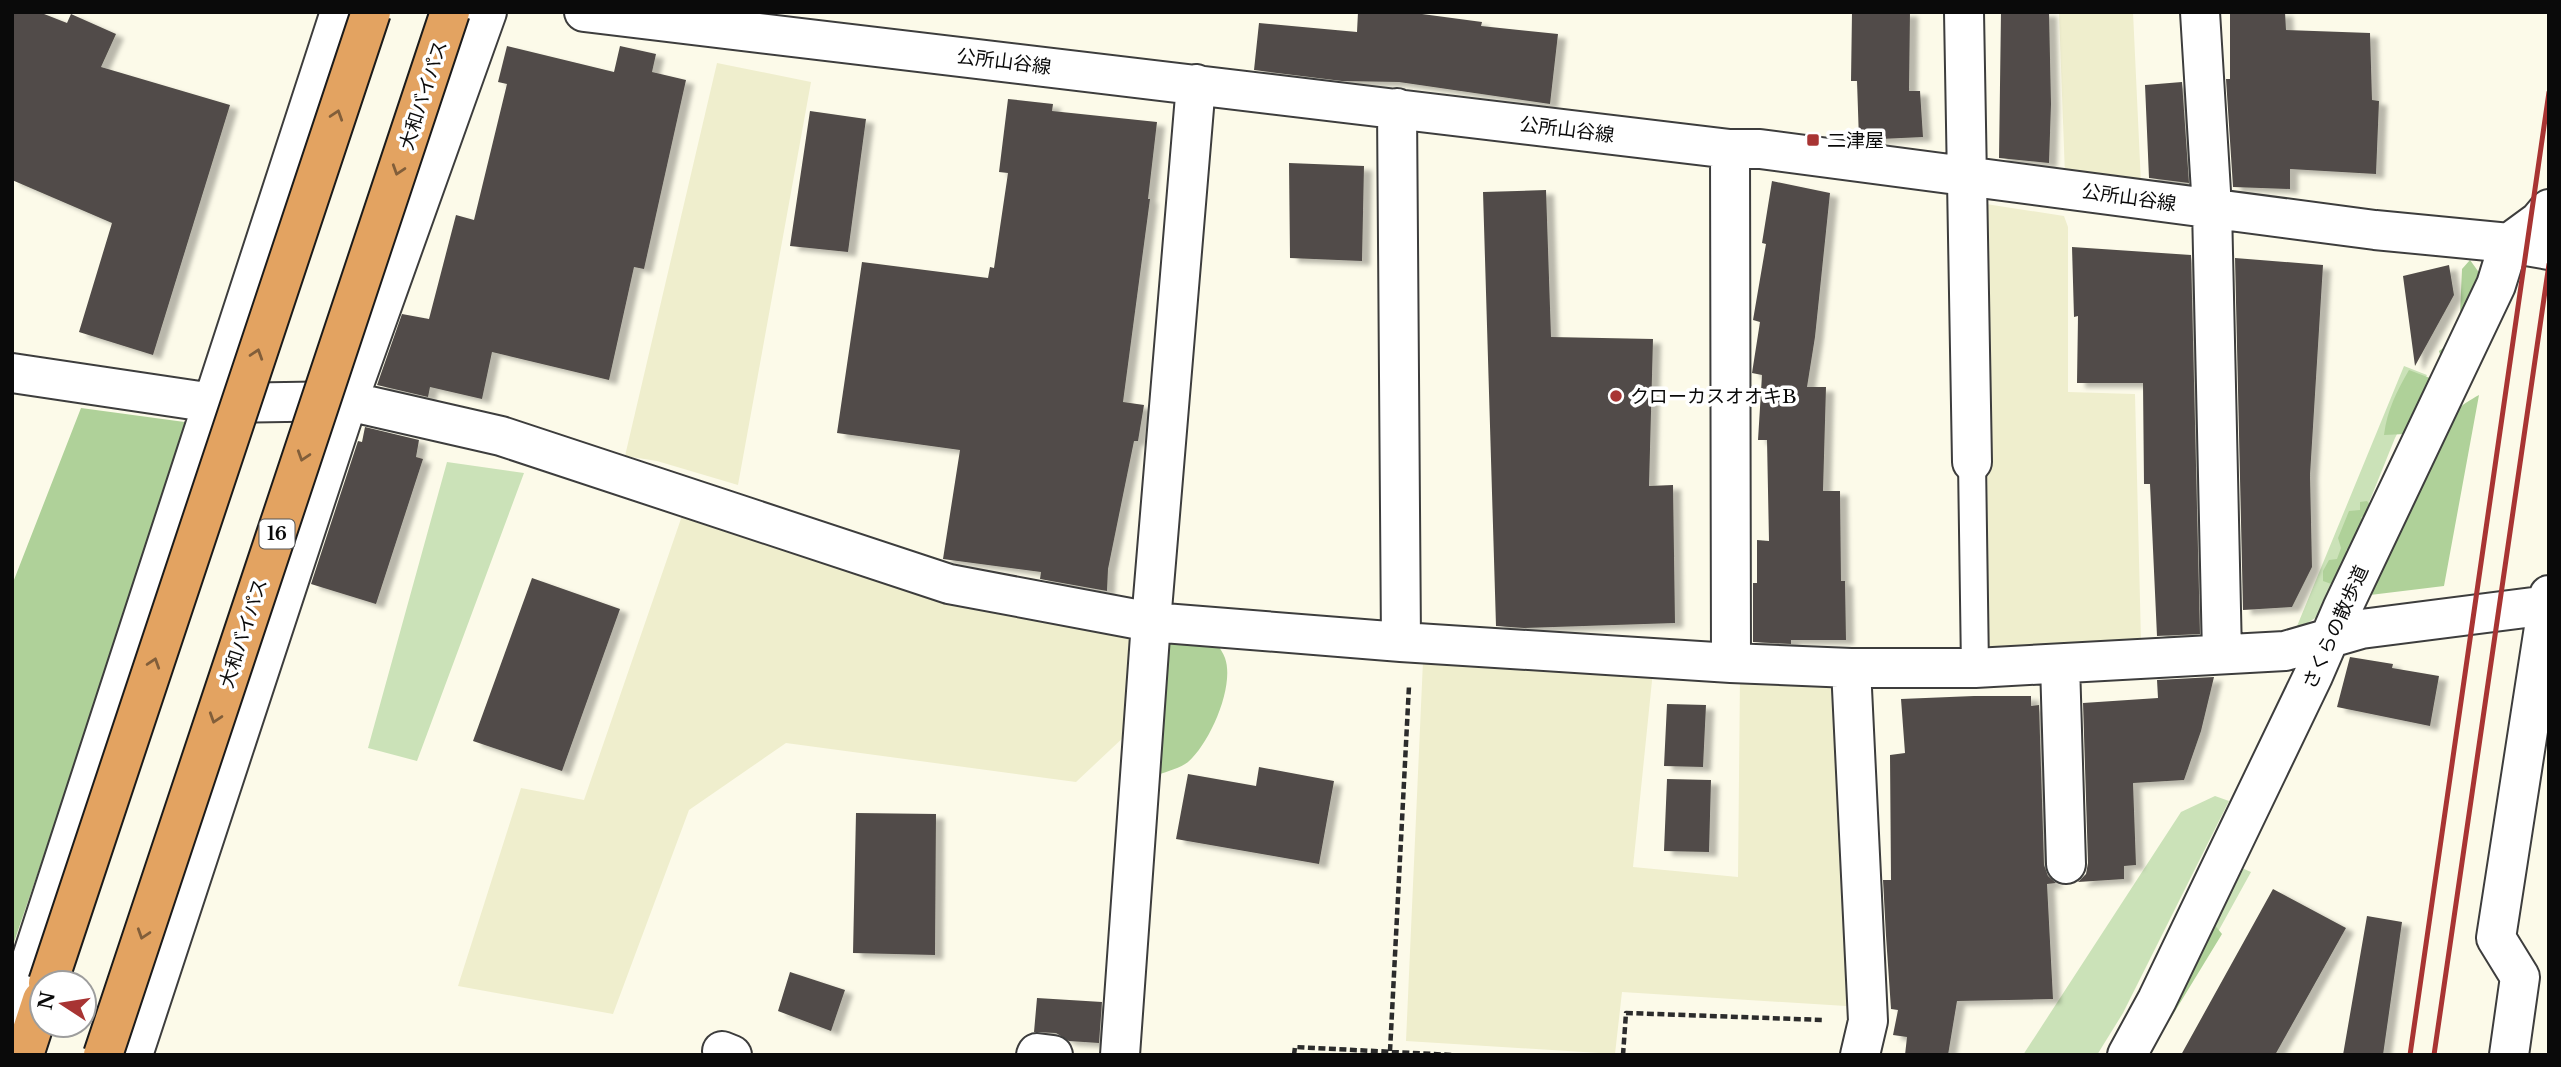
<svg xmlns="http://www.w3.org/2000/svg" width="2561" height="1067" viewBox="0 0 2561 1067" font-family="'Libre Baskerville','Noto Sans JP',serif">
  <defs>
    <filter id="shadow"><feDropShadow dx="8" dy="4.5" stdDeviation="2" flood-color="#0004"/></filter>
  </defs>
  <rect width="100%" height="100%" fill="#fcfae9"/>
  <path fill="#efeecd" d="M2059,12h74l8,172 -76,-8z
    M717,63l94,19 -73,403 -81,-24 -32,-5z
    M1986,204l78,12 4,11v165l67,2 6,248 -153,7z
    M684,510l451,124 -8,100 -51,48 -290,-39 -97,67 -76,204 -155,-28 63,-198 63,12z
    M1423,661l18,4 212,6 -20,196 105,10 2,-201 102,6 4,324 -224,-14 -7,62 -209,-13z"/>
  <path fill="#cbe2b8" d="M2404,366l23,9 -32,63 -54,134 -21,43 -25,16z
    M447,462l77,11 -107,288 -49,-13z
    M2215,796l14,5 -106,212 -26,42h-74l158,-243z
    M2235,865l16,7 -101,183h-11z"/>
  <path fill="#afd199" d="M2470,260l13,18 -27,82 -13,5 -4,-14 20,-14 3,-68z
    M2409,370l21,8 1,16 -26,40 -21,1c3,-25 13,-44 25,-65z
    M2479,395l-35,191 -74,9 23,-74 14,-1 27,-83 14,-2c2,-23 13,-30 31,-40z
    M81,408l111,15 -180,525v-363z
    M2367,501l4,5 -1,8 -9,3 3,9 -9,19 -9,5 1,14 -10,22 -14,-5v-10l6,-11 8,-1 4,-11 -3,-10 11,-27 11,-1v-8z
    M1169,640l48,4c3,4 6,9 8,14 10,28 -15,85 -37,104 -7,6 -21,9 -30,13z
    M2213,923l9,11 -67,110h-6z"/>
  <path fill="#514c48" filter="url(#shadow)" d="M12,12h27l28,11 4,-9 45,20 -15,33 129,38 -77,250 -74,-23 33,-109 -100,-43z
    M1358,12h49l75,10 -1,4 77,8 -8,70 -151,-22 -57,-1 -88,-11 5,-47 98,9z
    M1852,12h58l-1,79h11l3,46 -64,3 -2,-59h-6z
    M2001,12h48l2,92 -2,59 -50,-5z
    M2230,12h55l1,18 84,3 2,67 7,1 -3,73 -86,-5v20l-57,-2 -7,-108h4z
    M507,46l107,26 6,-26 36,8 -4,18 34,8 -42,189 -10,-2 -25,113 -117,-28 -10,47 -52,-12 -2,10 -51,-12 25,-71 27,5 27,-104 18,5 33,-136 -9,-2z
    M2182,82l7,101 -40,-5 -4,-93z
    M1008,99l45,5 -1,7 105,11 -9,77h2l-27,203 21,3 -6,36h-4l-26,128 -1,22 -67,-12 1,-7 -98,-13 17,-109 -123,-17 25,-171 126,16 2,-11 4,1 14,-95 -9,-1z
    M810,111l56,8 -18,133 -58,-6z
    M1289,163l75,3 -2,95 -72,-3z
    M1772,181l58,12 -15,144 -8,50h19l-3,104h17l1,90h4l1,59h-55v4l-38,-2v-59h4v-43l12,1 -2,-101h-9l4,-65 -10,-2 8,-51 -7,-2 13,-76 -4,-1z
    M1546,190l5,147 102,2 -4,147 24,-1 2,138 -151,5 -28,-2 -13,-434z
    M2072,247l119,8 9,379 -43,2 -7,-152h-6l-1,-101h-66l1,-67 -4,1z
    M2235,258l88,7 -13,210 2,92 -20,40 -49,3z
    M2449,265l5,30 -39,71 -12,-90z
    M365,427l54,13 -3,17 7,2 -47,145 -65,-20 47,-143 4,1z
    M532,578l88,31 -58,162 -89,-30z
    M2350,657l43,7 -1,4 47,8 -9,50 -93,-19z
    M2214,677l-13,54 -17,49 -51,3 3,82 -12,1v13l-46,3 8,-8 2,-11 -5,-160 75,-5 -1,-18z
    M1974,696h57v10l8,-1 5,160 4,11 8,7 -9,1 6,115 -96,2 -9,54h-43l2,-18 -14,-2 5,-25 -7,-1 -5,-73 -3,-56h8l-1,-125 15,-2 -4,-54z
    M1667,704l39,1 -3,62 -39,-1z
    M1259,767l75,14 -15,83 -143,-25 12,-65 68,12z
    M1667,779l44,1 -2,72 -45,-1z
    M856,813l80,1 -1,141 -82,-2z
    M2273,889l73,39 -71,127h-94z
    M2367,916l35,6 -19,133h-40z
    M790,972l55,18 -14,41 -53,-20z
    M1037,998l65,4 -3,41 -30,-2 -13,-8 -22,-1z"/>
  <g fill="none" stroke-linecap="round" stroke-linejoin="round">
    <g stroke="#3d3d3d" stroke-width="30">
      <path id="lane" d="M1972,462l3,206"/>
    </g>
    <g stroke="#3d3d3d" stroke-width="42">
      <path id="street" d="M584,12l1146,137h30l615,81 134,13 40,7
        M1964,12l8,450
        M2200,12l12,196 10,446
        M1397,108l4,534
        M1730,149l1,514
        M12,373l201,30 135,-2 153,35 448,148 202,38 250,20 330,21 120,5h124l310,-17 76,-22 188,-24
        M2060,664l6,200
        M1851,668l17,353 -8,34
        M12,1019l328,-1007
        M722,1051l10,4
        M133,1055l215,-654 139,-389
        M1036,1055l1,-2 16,2
        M1120,1055l31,-433 45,-538
        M2127,1055l30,-55 156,-324 29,-67 154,-324 13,-42 30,-22 10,-12
        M2509,1055l11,-78 -24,-39 53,-343"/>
    </g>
    <g stroke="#1b1b1b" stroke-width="42">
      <path id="highway" d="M24,1055l18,-55"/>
    </g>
    <path stroke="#2c2c2c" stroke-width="4.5" stroke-dasharray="7 3.5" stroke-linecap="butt" d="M1390,1051l19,-365
      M1294,1055l1,-8 158,8
      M1623,1055l3,-42 196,7"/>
    <use href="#lane" stroke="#fff" stroke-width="26"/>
    <use href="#street" stroke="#fff" stroke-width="38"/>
    <use href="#highway" stroke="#e3a361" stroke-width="38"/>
    <path stroke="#a83433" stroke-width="5" d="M2410,1055l139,-963
      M2434,1055l115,-791"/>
    <g stroke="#1b1b1b" stroke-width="42" stroke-linecap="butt">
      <path id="highway-bridge" d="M48,983l323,-971
        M103,1055l347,-1043"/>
    </g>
    <use href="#highway-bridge" stroke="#e3a361" stroke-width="38"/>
  </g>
  <defs><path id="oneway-chevron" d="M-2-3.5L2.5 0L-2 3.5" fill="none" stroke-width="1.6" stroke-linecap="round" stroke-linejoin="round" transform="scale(1.75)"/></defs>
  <g stroke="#815e3a">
    <use href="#oneway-chevron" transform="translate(337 115) rotate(-72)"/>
    <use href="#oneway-chevron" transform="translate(398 170) rotate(108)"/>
    <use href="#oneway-chevron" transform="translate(257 354) rotate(-72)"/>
    <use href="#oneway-chevron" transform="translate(303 456) rotate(108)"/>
    <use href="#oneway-chevron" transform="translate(154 663) rotate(-72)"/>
    <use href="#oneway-chevron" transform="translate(215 718) rotate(108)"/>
    <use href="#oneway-chevron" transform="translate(143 934) rotate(108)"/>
  </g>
  <g fill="#a83433" stroke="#fff" stroke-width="2.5">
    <rect x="1806" y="133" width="14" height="14" rx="3.5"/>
    <circle cx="1616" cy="396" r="7"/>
  </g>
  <g text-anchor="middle" stroke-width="7" stroke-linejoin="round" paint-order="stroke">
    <rect fill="#fff" stroke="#545454" stroke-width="2" x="259.5" y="519.5" width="35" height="29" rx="5"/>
    <g font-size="18" font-weight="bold" fill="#0a0a0a">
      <text x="277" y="540">16</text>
    </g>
    <g font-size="19" fill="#0a0a0a" stroke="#fff">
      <text transform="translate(1004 61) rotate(7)" y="7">公所山谷線</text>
      <text transform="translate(423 95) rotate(-72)" y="7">大和バイパス</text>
      <text transform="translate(1567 129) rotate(7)" y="7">公所山谷線</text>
      <text transform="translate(2129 197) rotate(8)" y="7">公所山谷線</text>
      <text transform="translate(2335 627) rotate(-66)" y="7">さくらの散歩道</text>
      <text transform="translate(243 633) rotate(-72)" y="7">大和バイパス</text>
    </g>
    <g font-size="19" fill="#0a0a0a" stroke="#fff" text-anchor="start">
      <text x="1827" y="147">二津屋</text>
      <text x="1630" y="403">クローカスオオキB</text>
    </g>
  </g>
  <rect width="2561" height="1067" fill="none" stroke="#0a0a0a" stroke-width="28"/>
  <g transform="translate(63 1004) rotate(282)"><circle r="33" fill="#ffffff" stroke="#9d9d9d" stroke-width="2"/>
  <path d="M0-5L12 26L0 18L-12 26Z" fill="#a83433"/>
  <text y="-10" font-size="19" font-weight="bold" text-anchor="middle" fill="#0a0a0a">N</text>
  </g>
</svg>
